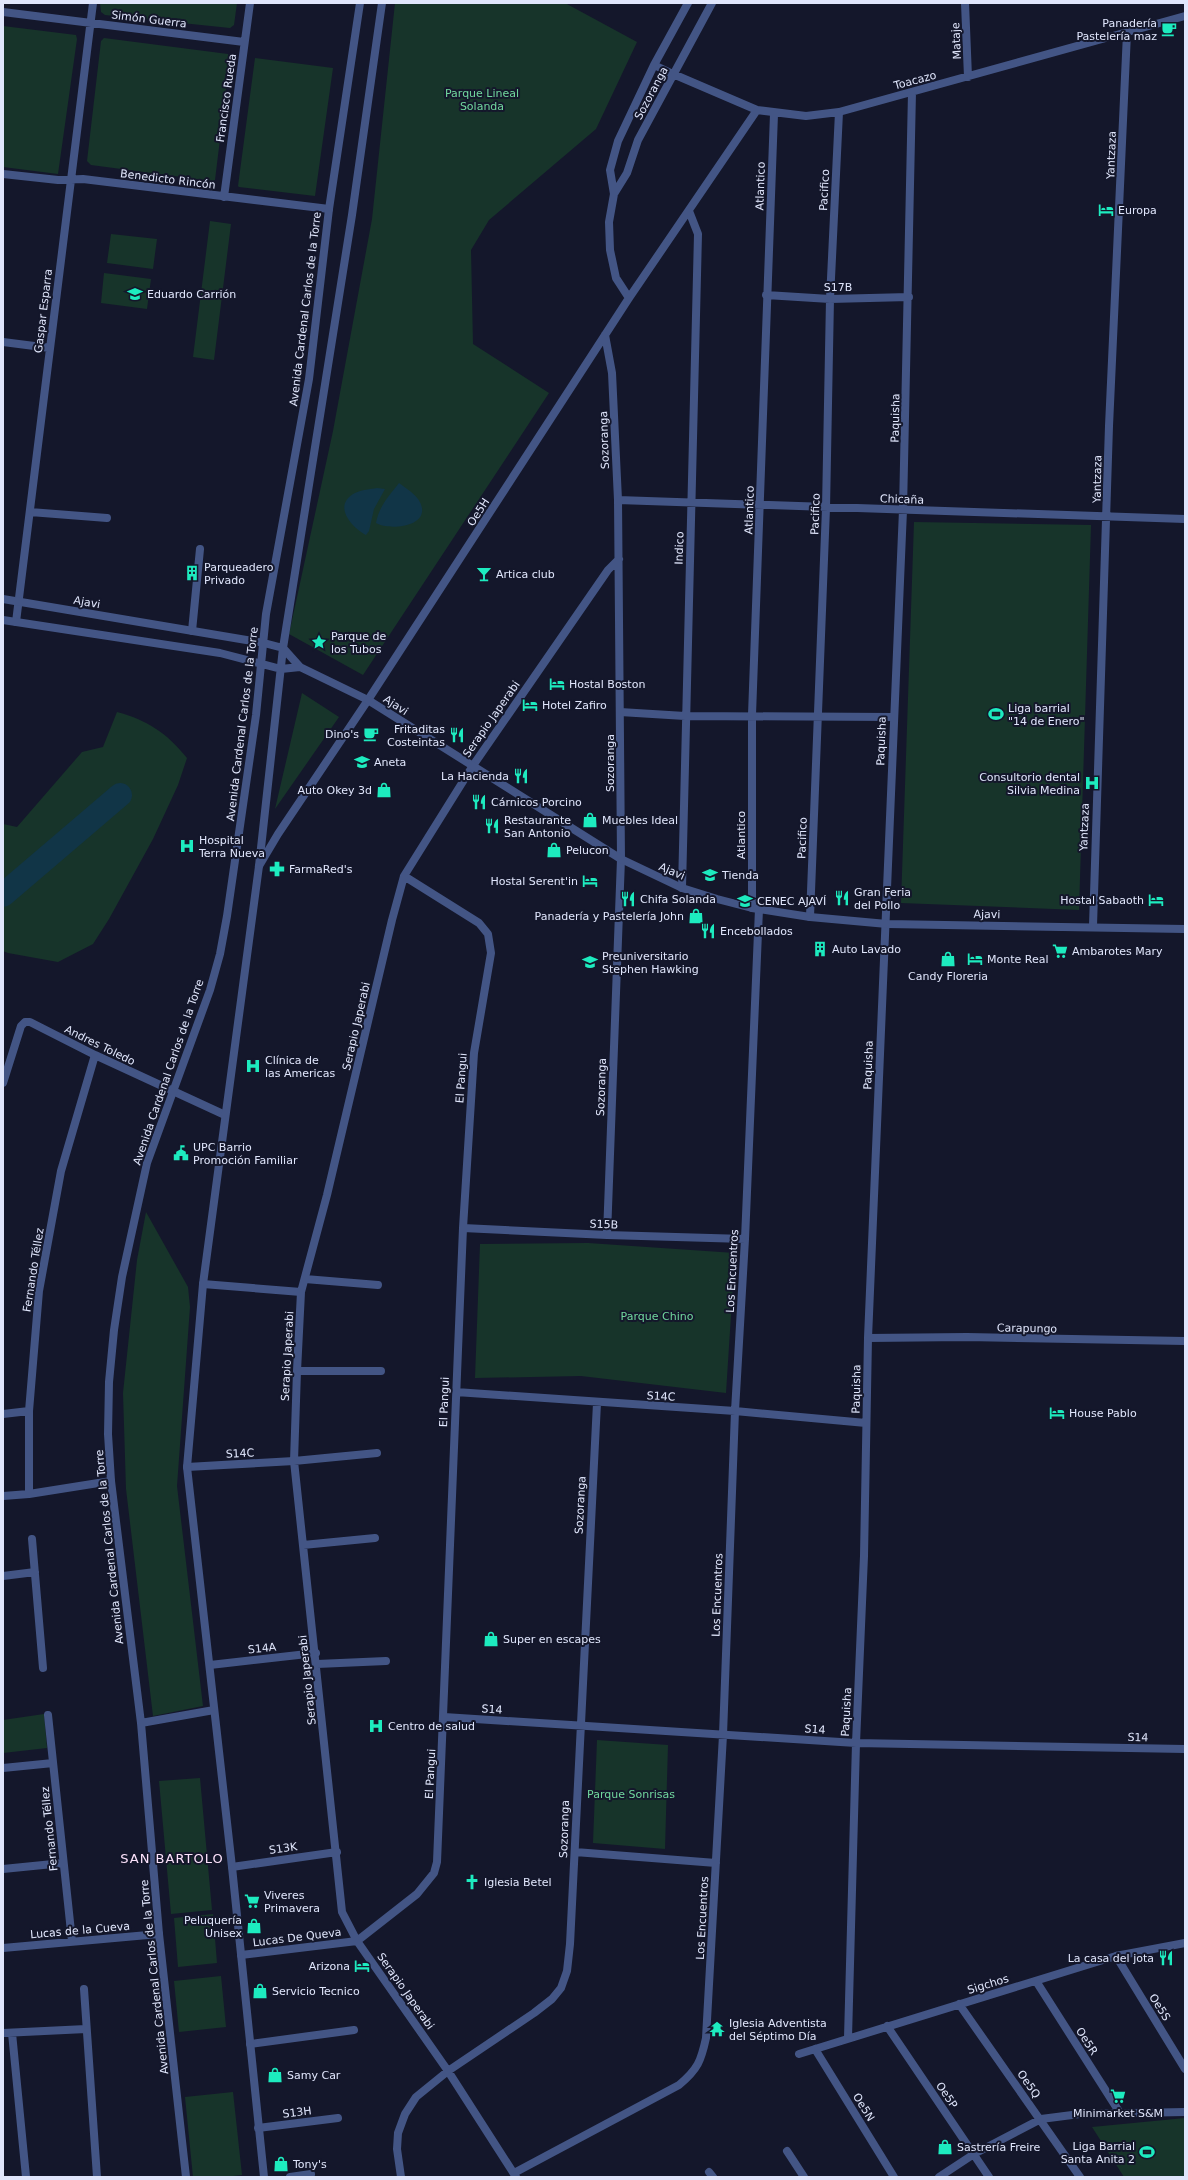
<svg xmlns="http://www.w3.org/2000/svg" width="1188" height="2180" viewBox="0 0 1188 2180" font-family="'DejaVu Sans',sans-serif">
  <rect width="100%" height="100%" fill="#14172b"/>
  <path fill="#17342a" d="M100,3h137l-3,22 -4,3 -125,-13 -4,-3z
    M395,3h170l72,39 -41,87 -107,91 -18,30 2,94 76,49 -186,282 -74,-41 44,-203 39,-212z
    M3,26l73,9 1,4 -19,135 -55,-7z
    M104,38l124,16 2,3 -15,123 -3,1 -121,-16 -4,-4 14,-120z
    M255,58l78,10 -18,128 -76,-9 -1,-1z
    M210,221l21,3 -17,136 -21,-3z
    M111,234l46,5 -4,30 -46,-6z
    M104,273l47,6 -4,30 -46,-6z
    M914,522l177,3 -12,385 -178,-7z
    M302,693l37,24 -64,92z
    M117,712c30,8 50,21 70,46l-9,27 -25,54 -44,80 -16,25 -35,18 -50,-9 -5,-2v-127l14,3 65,-75 21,-5z
    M146,1212l42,75 2,20 -13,179 26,220 -50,10 -27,-227 -3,-96 14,-133z
    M588,1243l147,10 -9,140 -145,-17 -106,2 5,-134z
    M44,1714l3,34 -44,5v-33z
    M597,1740l71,5 -3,104 -72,-6z
    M200,1778l12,132 -41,4 -12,-133z
    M213,1914l4,49 -39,4 -4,-49z
    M221,1976l5,51 -47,5 -5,-51z
    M233,2092l9,83 -17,2h-32l-8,-80z
    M1185,2118v59h-61l-32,-50z"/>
  <path fill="#113547" d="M399,483c9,7 21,13 23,25 3,20 -35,22 -46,15 3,-17 13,-27 23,-40z
    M377,488l8,1 -11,20 -5,22 -3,4c-15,-8 -34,-30 -11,-42 6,-3 16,-4 22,-5z"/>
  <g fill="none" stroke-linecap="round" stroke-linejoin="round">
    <path stroke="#113547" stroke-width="24" d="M3,895l117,-100"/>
    <path stroke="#435585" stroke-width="8" d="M965,3l3,74
      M3,12l241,30
      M654,65l19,9 84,36 49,6 33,-4 346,-96
      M3,174l55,6 25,-1 246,30
      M614,194l13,-21 11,-33 74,-137
      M224,197l26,-194
      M766,295l64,4 79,-2
      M629,298l-13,-20 -6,-28 -1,-28 5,-28 -4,-24 8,-29 36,-76 34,-62
      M605,335l7,38 6,127 3,359 -14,376
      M3,342l47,6
      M618,500l567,19
      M30,512l77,6
      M16,622l77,-619
      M192,631l8,-82
      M620,712l65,4 208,1
      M259,866l19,-32 90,-134 261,-402 128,-188
      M682,888l16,-654 -9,-23
      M752,908v-193l22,-601
      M810,917l16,-409 4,-209 9,-187
      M1093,926l16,-500 18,-393
      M3,1083l18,-57 4,-4h5l65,33 130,60
      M463,1228l144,7 138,4
      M305,1279l73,6
      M203,1284l98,8
      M868,1338l99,-1 218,4
      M297,1371h84
      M456,1392l279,19 131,12
      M3,1414l26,-3
      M187,1467l107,-6 83,-8
      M29,1494v-83l10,-120 22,-120 34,-116
      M3,1496l26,-2 82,-13
      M32,1539l11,129
      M303,1545l72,-7
      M3,1576l32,-4
      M317,1664l69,-3
      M210,1665l106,-12
      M48,1715l24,226
      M444,1717l412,26 329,6
      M3,1768l50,-5
      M575,1852l141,11
      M232,1867l105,-15
      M3,1869l60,-6
      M3,1948l156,-14
      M241,1955l116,-14 60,-47 17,-21 3,-11 26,-634 11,-175 17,-100 -3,-19 -9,-11 -75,-47
      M1116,1956l69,113
      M1036,1981l84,132
      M84,1989l13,188
      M959,2004l121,173
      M887,2026l102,151
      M3,2033l83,-4
      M12,2033l14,144
      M848,2038l8,-295 8,-187 4,-218 35,-828 9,-418
      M250,2044l104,-14
      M815,2049l79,128
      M799,2054l317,-98 69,-13
      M258,2128l80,-10
      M787,2151l17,26
      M709,2172l4,5
      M514,2173l165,-88c19,-16 22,-24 27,-47l17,-303 12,-324 10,-172 14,-330
      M290,2177l21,-3
      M401,2177l-4,-28 1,-16 7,-19 11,-17 32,-26 86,-58 18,-14 9,-11 6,-17 3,-27 27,-541
      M516,2177l-68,-106 -91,-130 -15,-29 -48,-451 3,-90 4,-79 26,-97 65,-275 12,-44 68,-109 136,-197 11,-11
      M939,2177l35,-23 67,-35 39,-5 105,-2"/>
    <path stroke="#435585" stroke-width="8" d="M3,599l261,44 19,5 17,19 68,33 253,159 61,29 35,11 35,9 58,9 77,7 298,5
      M3,620l217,33 61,16 19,-2
      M141,1723l73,-13
      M186,2177l-27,-243 -18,-211 -30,-242 -3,-47 1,-52 5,-52 8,-53 25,-114 63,-173 10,-36 7,-38 29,-201 10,-101 43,-235 20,-170 31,-206
      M264,2177l-32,-310 -45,-400 16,-183 56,-418 24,-218 69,-433 30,-212"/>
  </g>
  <defs>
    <g id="cafe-bare" transform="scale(1.2)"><path d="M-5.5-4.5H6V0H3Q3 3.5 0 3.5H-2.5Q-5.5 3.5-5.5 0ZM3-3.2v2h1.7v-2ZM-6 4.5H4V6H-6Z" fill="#1debbf" stroke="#14172b" stroke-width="2.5" paint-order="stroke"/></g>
    <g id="hotel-bare" transform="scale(1.2)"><path d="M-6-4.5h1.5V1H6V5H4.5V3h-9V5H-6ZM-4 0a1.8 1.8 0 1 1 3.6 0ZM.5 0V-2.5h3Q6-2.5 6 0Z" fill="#1debbf" stroke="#14172b" stroke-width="2.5" paint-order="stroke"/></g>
    <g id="school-bare" transform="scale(1.2)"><path d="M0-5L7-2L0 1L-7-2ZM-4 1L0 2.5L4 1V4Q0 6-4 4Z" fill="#1debbf" stroke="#14172b" stroke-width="2.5" paint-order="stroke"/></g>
    <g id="building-bare" transform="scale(1.2)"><path d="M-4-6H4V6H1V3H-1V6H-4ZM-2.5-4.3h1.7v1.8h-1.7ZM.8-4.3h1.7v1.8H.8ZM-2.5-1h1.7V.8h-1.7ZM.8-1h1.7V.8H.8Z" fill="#1debbf" stroke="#14172b" stroke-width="2.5" paint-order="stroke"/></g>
    <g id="bar-bare" transform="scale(1.2)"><path d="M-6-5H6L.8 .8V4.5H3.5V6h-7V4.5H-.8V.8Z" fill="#1debbf" stroke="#14172b" stroke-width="2.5" paint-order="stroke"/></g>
    <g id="sight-bare" transform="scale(1.2)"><path d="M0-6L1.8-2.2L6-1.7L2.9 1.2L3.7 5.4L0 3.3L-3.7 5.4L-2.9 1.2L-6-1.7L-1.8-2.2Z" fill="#1debbf" stroke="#14172b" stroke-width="2.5" paint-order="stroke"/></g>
    <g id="stadium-bare" transform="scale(1.2)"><path d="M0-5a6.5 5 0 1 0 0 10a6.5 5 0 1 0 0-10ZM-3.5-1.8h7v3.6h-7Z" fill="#1debbf" stroke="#14172b" stroke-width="2.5" paint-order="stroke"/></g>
    <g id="restaurant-bare" transform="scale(1.2)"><path d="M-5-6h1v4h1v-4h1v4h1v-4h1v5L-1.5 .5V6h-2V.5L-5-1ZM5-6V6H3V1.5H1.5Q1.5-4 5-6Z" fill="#1debbf" stroke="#14172b" stroke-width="2.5" paint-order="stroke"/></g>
    <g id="hospital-bare" transform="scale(1.2)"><path d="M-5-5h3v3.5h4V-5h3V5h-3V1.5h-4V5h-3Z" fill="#1debbf" stroke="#14172b" stroke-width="2.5" paint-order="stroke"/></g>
    <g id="shop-bare" transform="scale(1.2)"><path d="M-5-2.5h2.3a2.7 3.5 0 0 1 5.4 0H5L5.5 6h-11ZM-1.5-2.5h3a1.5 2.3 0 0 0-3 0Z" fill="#1debbf" stroke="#14172b" stroke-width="2.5" paint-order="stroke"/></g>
    <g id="pharmacy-bare" transform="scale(1.2)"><path d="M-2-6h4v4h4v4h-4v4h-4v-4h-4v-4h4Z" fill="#1debbf" stroke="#14172b" stroke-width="2.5" paint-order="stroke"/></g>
    <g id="supermarket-bare" transform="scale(1.2)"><path d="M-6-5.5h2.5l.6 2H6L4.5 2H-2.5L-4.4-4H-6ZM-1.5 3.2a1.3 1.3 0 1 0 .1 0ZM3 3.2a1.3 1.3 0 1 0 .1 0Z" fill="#1debbf" stroke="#14172b" stroke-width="2.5" paint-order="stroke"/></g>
    <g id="civic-bare" transform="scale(1.2)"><path d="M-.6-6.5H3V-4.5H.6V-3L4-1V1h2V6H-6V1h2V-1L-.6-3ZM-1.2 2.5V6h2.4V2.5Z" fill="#1debbf" stroke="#14172b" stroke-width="2.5" paint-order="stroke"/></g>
    <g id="church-bare" transform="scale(1.2)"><path d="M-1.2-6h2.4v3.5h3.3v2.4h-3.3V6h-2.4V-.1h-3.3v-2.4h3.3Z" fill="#1debbf" stroke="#14172b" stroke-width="2.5" paint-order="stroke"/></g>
    <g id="temple-bare" transform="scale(1.2)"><path d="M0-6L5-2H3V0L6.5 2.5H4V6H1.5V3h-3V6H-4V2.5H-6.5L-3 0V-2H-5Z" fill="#1debbf" stroke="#14172b" stroke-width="2.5" paint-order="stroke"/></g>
  </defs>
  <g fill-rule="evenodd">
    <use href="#cafe-bare" x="1169" y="29"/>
    <use href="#hotel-bare" x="1106" y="210"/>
    <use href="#school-bare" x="135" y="294"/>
    <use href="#building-bare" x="192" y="573"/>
    <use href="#bar-bare" x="484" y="574"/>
    <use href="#sight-bare" x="319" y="642"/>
    <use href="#hotel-bare" x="557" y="684"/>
    <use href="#hotel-bare" x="530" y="705"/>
    <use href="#stadium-bare" x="996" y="714"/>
    <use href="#cafe-bare" x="371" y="734"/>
    <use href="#restaurant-bare" x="457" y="735"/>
    <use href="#school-bare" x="362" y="762"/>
    <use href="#restaurant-bare" x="521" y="776"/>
    <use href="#hospital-bare" x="1092" y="783"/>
    <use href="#shop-bare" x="384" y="790"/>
    <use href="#restaurant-bare" x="479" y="802"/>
    <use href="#shop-bare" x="590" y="820"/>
    <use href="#restaurant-bare" x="492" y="826"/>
    <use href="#hospital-bare" x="187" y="846"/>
    <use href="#shop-bare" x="554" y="850"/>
    <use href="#pharmacy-bare" x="277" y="869"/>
    <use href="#school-bare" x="710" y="875"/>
    <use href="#hotel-bare" x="590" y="881"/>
    <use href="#restaurant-bare" x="842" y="898"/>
    <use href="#restaurant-bare" x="628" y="899"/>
    <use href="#hotel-bare" x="1156" y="900"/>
    <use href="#school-bare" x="745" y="901"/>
    <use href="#shop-bare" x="696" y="916"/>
    <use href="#restaurant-bare" x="708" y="931"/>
    <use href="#building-bare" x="820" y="949"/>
    <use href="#supermarket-bare" x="1060" y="951"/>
    <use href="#shop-bare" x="948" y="959"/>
    <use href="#hotel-bare" x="975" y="959"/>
    <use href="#school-bare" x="590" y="962"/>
    <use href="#hospital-bare" x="253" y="1066"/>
    <use href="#civic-bare" x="181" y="1153"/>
    <use href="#hotel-bare" x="1057" y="1413"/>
    <use href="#shop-bare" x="491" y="1639"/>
    <use href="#hospital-bare" x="376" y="1726"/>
    <use href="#church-bare" x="472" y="1882"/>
    <use href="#supermarket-bare" x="252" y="1901"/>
    <use href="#shop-bare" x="254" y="1926"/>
    <use href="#restaurant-bare" x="1166" y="1958"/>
    <use href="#hotel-bare" x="362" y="1966"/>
    <use href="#shop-bare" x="260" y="1991"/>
    <use href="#temple-bare" x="717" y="2029"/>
    <use href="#shop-bare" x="275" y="2075"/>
    <use href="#supermarket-bare" x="1118" y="2096"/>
    <use href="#shop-bare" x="945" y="2147"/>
    <use href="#stadium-bare" x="1147" y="2152"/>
    <use href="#shop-bare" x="281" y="2164"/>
  </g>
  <g text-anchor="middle" stroke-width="4" stroke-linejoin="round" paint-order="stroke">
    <g font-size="11" fill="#e0e6fc" stroke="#14172b">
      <text transform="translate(149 19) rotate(7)" y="4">Simón Guerra</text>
      <text transform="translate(956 41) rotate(-93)" y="4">Mataje</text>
      <text transform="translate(915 80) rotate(-15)" y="4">Toacazo</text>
      <text transform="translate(651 93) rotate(-62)" y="4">Sozoranga</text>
      <text transform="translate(226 98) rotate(-82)" y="4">Francisco Rueda</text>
      <text transform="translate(1111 155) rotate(-88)" y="4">Yantzaza</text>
      <text transform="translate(168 179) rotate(7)" y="4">Benedicto Rincón</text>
      <text transform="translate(760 186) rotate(-88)" y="4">Atlantico</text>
      <text transform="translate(824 190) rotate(-87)" y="4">Pacifico</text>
      <text x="838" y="291">S17B</text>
      <text transform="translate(305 309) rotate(-83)" y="4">Avenida Cardenal Carlos de la Torre</text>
      <text transform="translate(43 311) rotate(-83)" y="4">Gaspar Esparra</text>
      <text transform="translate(895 418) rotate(-89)" y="4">Paquisha</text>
      <text transform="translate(604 440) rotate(-92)" y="4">Sozoranga</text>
      <text transform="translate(1097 479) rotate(-89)" y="4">Yantzaza</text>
      <text transform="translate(902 499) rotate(2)" y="4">Chicaña</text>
      <text transform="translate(749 510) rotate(-88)" y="4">Atlantico</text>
      <text transform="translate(478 512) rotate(-57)" y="4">Oe5H</text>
      <text transform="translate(815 514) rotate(-88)" y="4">Pacifico</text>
      <text transform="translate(679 548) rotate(-88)" y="4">Indico</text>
      <text transform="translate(87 602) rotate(10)" y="4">Ajavi</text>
      <text transform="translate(396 705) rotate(33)" y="4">Ajavi</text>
      <text transform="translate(491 719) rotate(-55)" y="4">Serapio Japerabi</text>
      <text transform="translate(242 724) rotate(-83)" y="4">Avenida Cardenal Carlos de la Torre</text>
      <text transform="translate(881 741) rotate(-88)" y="4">Paquisha</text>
      <text transform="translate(610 763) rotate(-90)" y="4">Sozoranga</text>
      <text transform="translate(1084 827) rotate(-88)" y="4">Yantzaza</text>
      <text transform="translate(741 835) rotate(-90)" y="4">Atlantico</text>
      <text transform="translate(802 838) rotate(-88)" y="4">Pacifico</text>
      <text transform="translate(672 871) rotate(23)" y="4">Ajavi</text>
      <text transform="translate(987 914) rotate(1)" y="4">Ajavi</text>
      <text transform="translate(356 1026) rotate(-77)" y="4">Serapio Japerabi</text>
      <text transform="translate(100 1045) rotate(26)" y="4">Andres Toledo</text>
      <text transform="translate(868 1065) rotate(-88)" y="4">Paquisha</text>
      <text transform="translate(168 1072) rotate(-71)" y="4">Avenida Cardenal Carlos de la Torre</text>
      <text transform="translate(461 1078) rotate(-86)" y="4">El Pangui</text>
      <text transform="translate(601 1087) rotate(-88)" y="4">Sozoranga</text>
      <text transform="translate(604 1224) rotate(2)" y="4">S15B</text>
      <text transform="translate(33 1270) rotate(-81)" y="4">Fernando Téllez</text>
      <text transform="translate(732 1271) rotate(-87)" y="4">Los Encuentros</text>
      <text transform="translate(1027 1328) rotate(1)" y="4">Carapungo</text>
      <text transform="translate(287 1356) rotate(-87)" y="4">Serapio Japerabi</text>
      <text transform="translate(856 1389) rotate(-89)" y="4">Paquisha</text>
      <text transform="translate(661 1396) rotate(3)" y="4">S14C</text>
      <text transform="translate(444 1402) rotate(-88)" y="4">El Pangui</text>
      <text transform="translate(240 1453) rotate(-3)" y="4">S14C</text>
      <text transform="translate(580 1505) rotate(-87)" y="4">Sozoranga</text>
      <text transform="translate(109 1547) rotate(-96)" y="4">Avenida Cardenal Carlos de la Torre</text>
      <text transform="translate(717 1595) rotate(-88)" y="4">Los Encuentros</text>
      <text transform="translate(262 1648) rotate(-6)" y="4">S14A</text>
      <text transform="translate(307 1680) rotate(-96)" y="4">Serapio Japerabi</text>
      <text transform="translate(492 1709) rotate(4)" y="4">S14</text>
      <text transform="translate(846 1712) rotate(-87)" y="4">Paquisha</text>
      <text transform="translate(815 1729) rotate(4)" y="4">S14</text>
      <text transform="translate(1138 1737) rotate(2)" y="4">S14</text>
      <text transform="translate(430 1774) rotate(-87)" y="4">El Pangui</text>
      <text transform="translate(49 1829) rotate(-96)" y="4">Fernando Téllez</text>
      <text transform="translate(564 1829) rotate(-88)" y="4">Sozoranga</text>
      <text transform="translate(283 1848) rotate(-8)" y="4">S13K</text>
      <text transform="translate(702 1918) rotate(-87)" y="4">Los Encuentros</text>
      <text transform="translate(80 1930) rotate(-5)" y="4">Lucas de la Cueva</text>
      <text transform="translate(297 1937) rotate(-7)" y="4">Lucas De Queva</text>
      <text transform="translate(154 1977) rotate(-96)" y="4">Avenida Cardenal Carlos de la Torre</text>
      <text transform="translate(988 1984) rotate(-17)" y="4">Sigchos</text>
      <text transform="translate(406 1991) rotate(55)" y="4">Serapio Japerabi</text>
      <text transform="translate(1160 2007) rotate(58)" y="4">Oe5S</text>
      <text transform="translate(1087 2041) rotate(57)" y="4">Oe5R</text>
      <text transform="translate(1029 2084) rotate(55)" y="4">Oe5Q</text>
      <text transform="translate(947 2095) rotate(56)" y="4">Oe5P</text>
      <text transform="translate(864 2107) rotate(58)" y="4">Oe5N</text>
      <text transform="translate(297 2112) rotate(-7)" y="4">S13H</text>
    </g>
    <g font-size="11" fill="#e0e6fc" stroke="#14172b" text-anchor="start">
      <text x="1157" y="27" text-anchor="end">Panadería<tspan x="1157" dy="13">Pastelería maz</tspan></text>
      <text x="1118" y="214">Europa</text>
      <text x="147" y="298">Eduardo Carrión</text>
      <text x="204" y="571">Parqueadero<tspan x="204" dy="13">Privado</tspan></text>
      <text x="496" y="578">Artica club</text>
      <text x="331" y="640">Parque de<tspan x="331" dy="13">los Tubos</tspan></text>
      <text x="569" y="688">Hostal Boston</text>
      <text x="542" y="709">Hotel Zafiro</text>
      <text x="1008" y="712">Liga barrial<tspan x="1008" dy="13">"14 de Enero"</tspan></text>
      <text x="445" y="733" text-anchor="end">Fritaditas<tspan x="445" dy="13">Costeintas</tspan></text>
      <text x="359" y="738" text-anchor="end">Dino's</text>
      <text x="374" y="766">Aneta</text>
      <text x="509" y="780" text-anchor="end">La Hacienda</text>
      <text x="1080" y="781" text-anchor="end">Consultorio dental<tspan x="1080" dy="13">Silvia Medina</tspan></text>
      <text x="372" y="794" text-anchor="end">Auto Okey 3d</text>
      <text x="491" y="806">Cárnicos Porcino</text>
      <text x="504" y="824">Restaurante<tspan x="504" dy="13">San Antonio</tspan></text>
      <text x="602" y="824">Muebles Ideal</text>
      <text x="199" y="844">Hospital<tspan x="199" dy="13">Terra Nueva</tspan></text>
      <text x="566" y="854">Pelucon</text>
      <text x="289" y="873">FarmaRed's</text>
      <text x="722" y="879">Tienda</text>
      <text x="578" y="885" text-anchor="end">Hostal Serent'in</text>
      <text x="854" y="896">Gran Feria<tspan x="854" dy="13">del Pollo</tspan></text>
      <text x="640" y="903">Chifa Solanda</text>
      <text x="1144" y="904" text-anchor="end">Hostal Sabaoth</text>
      <text x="757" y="905">CENEC AJAVÍ</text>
      <text x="684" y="920" text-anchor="end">Panadería y Pastelería John</text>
      <text x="720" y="935">Encebollados</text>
      <text x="832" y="953">Auto Lavado</text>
      <text x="1072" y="955">Ambarotes Mary</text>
      <text x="602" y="960">Preuniversitario<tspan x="602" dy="13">Stephen Hawking</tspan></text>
      <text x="987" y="963">Monte Real</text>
      <text x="948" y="980" text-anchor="middle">Candy Floreria</text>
      <text x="265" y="1064">Clínica de<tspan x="265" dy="13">las Americas</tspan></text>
      <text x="193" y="1151">UPC Barrio<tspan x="193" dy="13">Promoción Familiar</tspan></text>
      <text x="1069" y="1417">House Pablo</text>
      <text x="503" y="1643">Super en escapes</text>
      <text x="388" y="1730">Centro de salud</text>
      <text x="484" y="1886">Iglesia Betel</text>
      <text x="264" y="1899">Viveres<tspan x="264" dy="13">Primavera</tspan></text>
      <text x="242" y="1924" text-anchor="end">Peluquería<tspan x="242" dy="13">Unisex</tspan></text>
      <text x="1154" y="1962" text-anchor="end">La casa del jota</text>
      <text x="350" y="1970" text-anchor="end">Arizona</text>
      <text x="272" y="1995">Servicio Tecnico</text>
      <text x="729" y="2027">Iglesia Adventista<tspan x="729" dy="13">del Séptimo Día</tspan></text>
      <text x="287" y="2079">Samy Car</text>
      <text x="1118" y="2117" text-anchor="middle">Minimarket S&amp;M</text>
      <text x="1135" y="2150" text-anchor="end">Liga Barrial<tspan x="1135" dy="13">Santa Anita 2</tspan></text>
      <text x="957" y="2151">Sastrería Freire</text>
      <text x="293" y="2168">Tony's</text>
    </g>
    <g font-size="11" fill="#71d89e" stroke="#14172b">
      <text x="482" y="97">Parque Lineal<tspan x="482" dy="13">Solanda</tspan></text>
      <text x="657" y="1320">Parque Chino</text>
      <text x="631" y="1798">Parque Sonrisas</text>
    </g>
    <g font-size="13" letter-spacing="1" fill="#fce2fb" stroke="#14172b">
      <text x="172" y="1863">SAN BARTOLO</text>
    </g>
  </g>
  <rect width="1188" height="2180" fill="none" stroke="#e0e6fc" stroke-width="8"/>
</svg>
